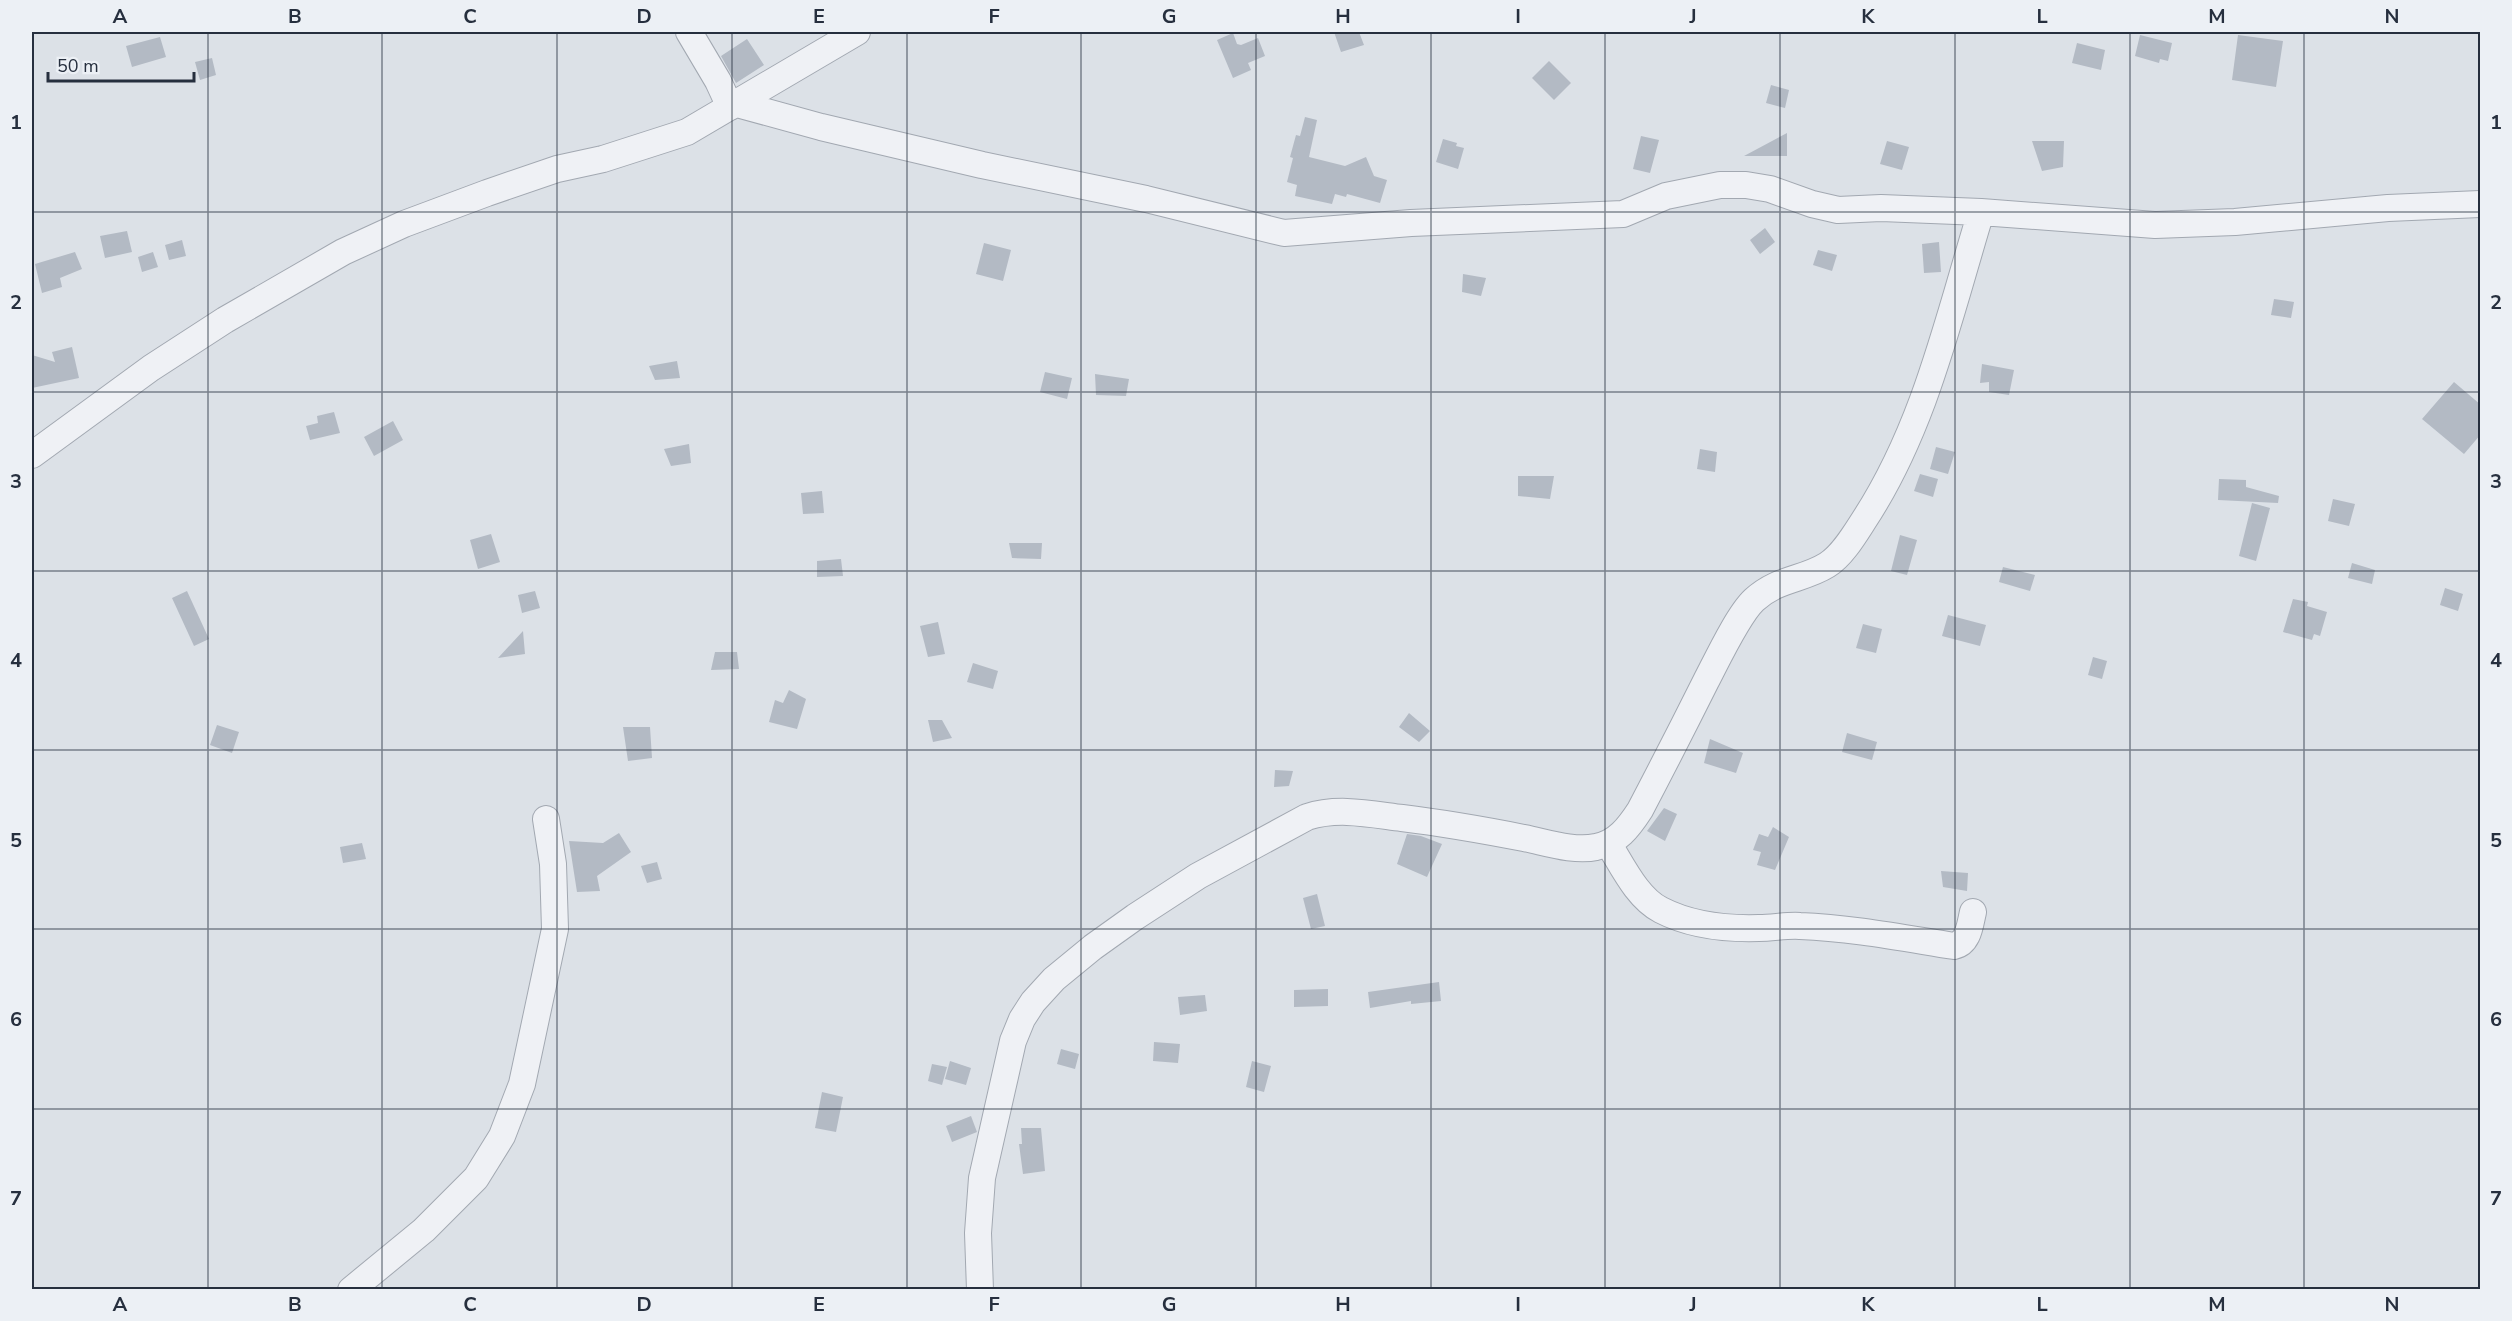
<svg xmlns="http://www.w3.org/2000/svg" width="2512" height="1321" viewBox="0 0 2512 1321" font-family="'Nunito Sans',sans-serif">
  <rect width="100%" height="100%" fill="#dce1e7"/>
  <path fill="#b3bac4" d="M1334,32h25l5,13 -23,7z
    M1233,33l4,11 4,1 17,-7 7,18 -17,7 3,7 -18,8 -16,-38z
    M2140,35l32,8 -4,18 -8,-2 -1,4 -24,-7z
    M2238,35l45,6 -7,46 -44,-7z
    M160,37l6,20 -34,10 -6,-21z
    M747,39l17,26 -28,18 -15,-27z
    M2077,43l28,7 -4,20 -29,-7z
    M212,58l4,17 -16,5 -5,-18z
    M1549,61l22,22 -17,17 -22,-22z
    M1771,85l18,5 -4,18 -19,-5z
    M1305,117l12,3 -8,37 36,9 21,-9 8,19 13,4 -7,23 -33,-9 -1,3 -11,-3 -3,10 -37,-8 2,-11 -10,-3 6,-24 -3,-1 6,-22 4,1z
    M1787,133v23h-43z
    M1641,136l18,4 -9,33 -17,-4z
    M1443,139l14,4 -1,3 8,2 -6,21 -22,-7z
    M1887,141l22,6 -7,23 -22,-6z
    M2032,141h32l-1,26 -21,4z
    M1765,228l10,14 -15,12 -10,-14z
    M127,231l5,21 -27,6 -5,-22z
    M182,240l4,16 -17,4 -4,-15z
    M1939,242l2,30 -17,1 -2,-29z
    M984,243l27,7 -8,31 -27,-7z
    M1818,250l19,5 -5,16 -19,-6z
    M75,252l7,17 -22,9 2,9 -20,6 -7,-29z
    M153,252l5,15 -16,5 -4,-15z
    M1463,274l23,4 -5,18 -19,-4z
    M2274,299l20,3 -3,16 -20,-3z
    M72,347l7,31 -47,10v-33l23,7 -3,-10z
    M677,361l3,17 -25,2 -6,-14z
    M1982,364l32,6 -5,25 -20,-3v-10l-9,1z
    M1045,372l27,6 -5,21 -27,-7z
    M1095,374l34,5 -3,17 -30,-1z
    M2454,382l27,23v29l-17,20 -42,-35z
    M334,412l6,21 -30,7 -4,-14 12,-3 -1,-7z
    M393,421l10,19 -29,16 -10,-19z
    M689,444l2,19 -20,3 -7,-17z
    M1936,447l19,5 -7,22 -18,-5z
    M1700,449l17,3 -2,20 -18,-3z
    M1920,474l18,5 -5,18 -19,-6z
    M1518,476h36l-4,23 -32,-3z
    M2219,479l27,1v7l33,9 -1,7 -60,-3z
    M822,491l2,22 -21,1 -2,-21z
    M2333,499l22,5 -6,22 -21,-5z
    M2252,503l18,5 -14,53 -17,-5z
    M491,534l9,28 -22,7 -8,-29z
    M1900,535l17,5 -10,35 -16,-4z
    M1009,543h33l-1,16 -29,-1z
    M841,559l2,17 -26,1v-16z
    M2352,563l23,7 -3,14 -24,-6z
    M2003,567l32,8 -5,16 -31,-9z
    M2445,588l18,6 -5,17 -18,-6z
    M187,591l22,48 -15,7 -22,-48z
    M535,591l5,17 -18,5 -4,-18z
    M2293,599l15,3 -1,4 20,6 -7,24 -6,-2 -2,6 -29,-8z
    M1948,615l38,10 -6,21 -38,-10z
    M938,622l7,32 -17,3 -8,-31z
    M1863,624l19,5 -6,24 -20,-5z
    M523,631l2,23 -27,4z
    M715,652h22l2,17 -28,1z
    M2093,657l14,4 -5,18 -14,-4z
    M973,663l25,8 -5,18 -26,-7z
    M789,690l17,9 -9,30 -28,-7 6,-22 8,3z
    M1409,713l21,18 -11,11 -20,-15z
    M928,720h14l10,18 -19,4z
    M217,725l22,7 -7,21 -22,-8z
    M623,727h27l2,31 -24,3z
    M1847,733l30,9 -5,18 -30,-8z
    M1710,739l33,14 -7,20 -32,-10z
    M1275,770l18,1 -4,15 -15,1z
    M1664,808l13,6 -12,27 -18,-10z
    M1773,827l16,10 -14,33 -18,-5 4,-13 -8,-2 6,-16 9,3z
    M619,833l12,19 -34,24 3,15 -23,1 -8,-51 34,2z
    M1407,834l14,2 21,8 -15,33 -30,-13z
    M362,843l4,16 -23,4 -3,-16z
    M657,862l5,17 -15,4 -6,-17z
    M1941,871l27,2 -1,18 -24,-4z
    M1317,894l8,32 -14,3 -8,-31z
    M1439,982l2,19 -30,3v-3l-41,7 -2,-16z
    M1328,989v17l-34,1v-17z
    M1205,995l2,16 -27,4 -2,-18z
    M1154,1042l26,2 -2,19 -25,-2z
    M1061,1049l18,5 -4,15 -18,-5z
    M950,1061l21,7 -5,17 -21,-6z
    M1252,1061l19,5 -7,26 -18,-5z
    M932,1064l15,3 -5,18 -14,-4z
    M822,1092l21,5 -7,35 -21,-4z
    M971,1116l6,16 -25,10 -6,-16z
    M1021,1128h20l4,43 -22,3 -4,-30h3z"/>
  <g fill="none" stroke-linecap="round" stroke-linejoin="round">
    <g stroke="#a2a8b1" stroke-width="28">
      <path id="minor" d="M689,32l29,49 12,26
        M737,104l84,23 161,38 164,34 138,34 127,-10 212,-9 43,-18 54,-11h26l24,4 42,15 26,6 43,-2 100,4 174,13 80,-3 153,-14 92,-4
        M32,455l119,-87 74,-48 118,-68 61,-28 83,-31 70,-24 46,-10 84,-27 170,-100
        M1608,843c14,22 29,55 53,67 29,15 66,19 98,18 14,0 28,-3 41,-2 52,2 103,12 154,20 15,-3 16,-22 19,-34
        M351,1290l73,-60 52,-52 26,-42 20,-52 33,-155 -2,-65 -7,-45
        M980,1290l-2,-57 4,-55 31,-137 9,-22 11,-17 21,-23 39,-32 42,-30 63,-41 109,-59c31,-10 63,-3 95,1 41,5 81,12 122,20 21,4 50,14 72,9 21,-4 33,-20 44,-37 22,-42 44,-85 66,-129 11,-21 32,-66 48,-81 24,-22 49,-20 73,-35 15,-9 28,-31 37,-45 61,-93 85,-204 117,-308"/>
    </g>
    <use href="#minor" stroke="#eff1f5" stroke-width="26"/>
  </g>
  <path fill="none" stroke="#262f3e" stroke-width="1.5" stroke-opacity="0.55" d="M208,32v1258M382,32v1258M557,32v1258M732,32v1258M907,32v1258M1081,32v1258M1256,32v1258M1431,32v1258M1605,32v1258M1780,32v1258M1955,32v1258M2130,32v1258M2304,32v1258M32,212h2448M32,392h2448M32,571h2448M32,750h2448M32,929h2448M32,1109h2448"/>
  <rect width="2512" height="1321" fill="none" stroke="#ecf0f5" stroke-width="66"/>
  <path d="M48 72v9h146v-9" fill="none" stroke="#262f3e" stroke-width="3"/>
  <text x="57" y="72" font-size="18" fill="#262f3e" stroke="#ecf0f5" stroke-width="4.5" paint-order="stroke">50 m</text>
  <rect x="33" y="33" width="2446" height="1255" fill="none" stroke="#262f3e" stroke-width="2"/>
  <g font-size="20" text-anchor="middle" font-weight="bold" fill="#262f3e">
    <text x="120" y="23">A</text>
    <text x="295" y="23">B</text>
    <text x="470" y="23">C</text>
    <text x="644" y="23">D</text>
    <text x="819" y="23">E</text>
    <text x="994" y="23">F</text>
    <text x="1169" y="23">G</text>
    <text x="1343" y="23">H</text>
    <text x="1518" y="23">I</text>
    <text x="1693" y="23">J</text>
    <text x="1868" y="23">K</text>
    <text x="2042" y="23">L</text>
    <text x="2217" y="23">M</text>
    <text x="2392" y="23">N</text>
    <text x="16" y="129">1</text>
    <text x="2496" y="129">1</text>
    <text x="16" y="309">2</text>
    <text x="2496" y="309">2</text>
    <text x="16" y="488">3</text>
    <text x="2496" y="488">3</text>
    <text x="16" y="667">4</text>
    <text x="2496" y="667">4</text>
    <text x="16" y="847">5</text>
    <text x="2496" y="847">5</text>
    <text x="16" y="1026">6</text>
    <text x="2496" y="1026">6</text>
    <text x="16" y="1205">7</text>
    <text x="2496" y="1205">7</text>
    <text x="120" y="1311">A</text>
    <text x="295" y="1311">B</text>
    <text x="470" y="1311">C</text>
    <text x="644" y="1311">D</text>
    <text x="819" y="1311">E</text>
    <text x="994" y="1311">F</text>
    <text x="1169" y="1311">G</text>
    <text x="1343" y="1311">H</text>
    <text x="1518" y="1311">I</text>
    <text x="1693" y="1311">J</text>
    <text x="1868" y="1311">K</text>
    <text x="2042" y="1311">L</text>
    <text x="2217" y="1311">M</text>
    <text x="2392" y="1311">N</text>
  </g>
</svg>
